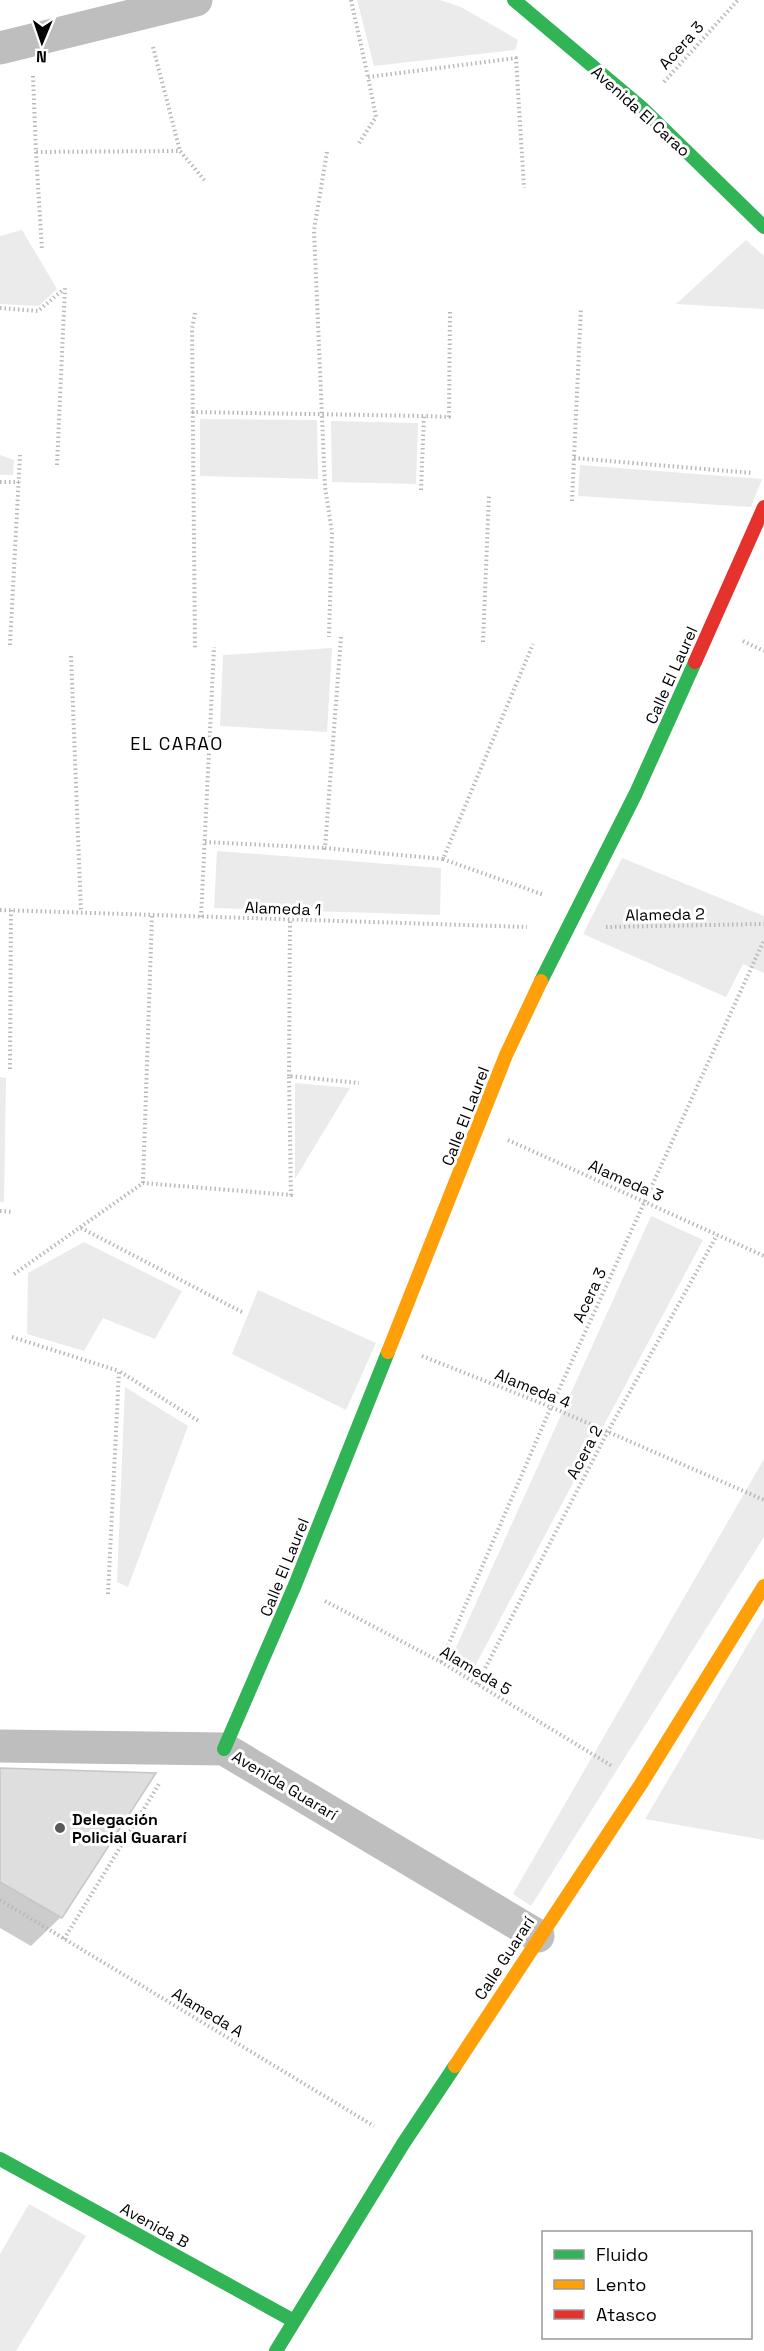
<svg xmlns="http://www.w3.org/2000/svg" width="764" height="2351" viewBox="0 0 764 2351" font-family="'Space Grotesk',sans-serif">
  <rect width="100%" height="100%" fill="#fff"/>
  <path fill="#ebebeb" d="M357,0h83l21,7 57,33 -3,10 -141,16z
    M22,230l35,59 -18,17 -39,-2v-68z
    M746,240l18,16v53l-88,-5z
    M200,419l117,1 1,59 -118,-3z
    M331,421l87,2 -2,61 -84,-2z
    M0,455l14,5 -1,15h-13z
    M580,465l182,14 -11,28 -173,-11z
    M332,648l-5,84 -107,-6 3,-71z
    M217,851l224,17 -1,47 -226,-7z
    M622,858l142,58v57l-21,-9 -17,33 -143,-63z
    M0,1077l6,1 -2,124h-4z
    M295,1083l55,5 -55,91z
    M651,1216l52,24 -228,426 -22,-12z
    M84,1242l98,49 -27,48 -52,-21 -19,33 -57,-17 1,-61z
    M258,1290l118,53 -30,67 -114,-56z
    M125,1387l63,39 -60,161 -11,-5z
    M764,1459v78l-233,369 -18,-12z
    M764,1617v223l-119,-21z
    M29,2204l57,32 -70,115h-16v-97z"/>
  <path fill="#0003" d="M0,1769l61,148 -30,29 -31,-18z"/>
  <path fill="#dedede" stroke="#c6c6c6" stroke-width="1.5" d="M0,1768l156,5 -94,145 -62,-36z"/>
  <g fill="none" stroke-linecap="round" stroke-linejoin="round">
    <path stroke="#b9b9b9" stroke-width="4" stroke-dasharray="1.5 3" stroke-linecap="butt" d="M351,0l17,77
      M153,47l27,104
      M33,76l3,76 144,-1 26,31
      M664,82l74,-82
      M359,143l17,-26 -8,-40 148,-19 8,130
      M36,152l6,98
      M327,152l-13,78 11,257 7,45 -3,105
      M0,308l38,3 26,-22
      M195,313l-3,16 3,319
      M192,412l232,4
      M574,458l179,15
      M57,465l8,-177
      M0,482h19
      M421,490l3,-74 25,1 1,-108
      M572,501l9,-193
      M341,637l-16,211 118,11 90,-215
      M743,641l21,10
      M483,642l6,-147
      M10,645l10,-190
      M71,656l10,256
      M205,842l120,6
      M443,859l101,36
      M0,910l527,17
      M201,917l13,-270
      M606,927l158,-3
      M10,1069l1,-159
      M289,1076l1,-156
      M508,1140l256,116
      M143,1183l9,-267
      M0,1211l13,1
      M81,1228l161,84
      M14,1274l129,-91 148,12 -2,-119 70,7
      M12,1337l107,34
      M422,1356l129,51 213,93
      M108,1594l11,-223 81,51
      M325,1601l116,61 171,104
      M441,1662l110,-255 213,-467
      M477,1684l130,-251 110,-198
      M0,1900l374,226
      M64,1939l95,-155"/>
    <path stroke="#bebebe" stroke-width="33" d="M0,48l196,-48
      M0,1746l224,3 314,187"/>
    <path stroke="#30b455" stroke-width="14" d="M514,0l127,107 123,120
      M541,981l95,-188 59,-131
      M224,1749l71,-164 93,-233
      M0,2159l294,162
      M276,2351l127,-207 52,-78"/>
    <path stroke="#ff9f0a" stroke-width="14" d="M388,1352l118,-297 35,-74
      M455,2066l186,-282 123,-198"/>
    <path stroke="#e5322d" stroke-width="14" d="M695,662l69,-155"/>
  </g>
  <circle fill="#595959" stroke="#fff" stroke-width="2" cx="60" cy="1828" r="6"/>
  <g text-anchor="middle" stroke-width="6" stroke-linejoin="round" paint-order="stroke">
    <g font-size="16" fill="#000" stroke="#fff">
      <text transform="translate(681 45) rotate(-48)" y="6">Acera 3</text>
      <text transform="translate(641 111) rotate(42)" y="6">Avenida El Carao</text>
      <text transform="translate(671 675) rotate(-66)" y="6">Calle El Laurel</text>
      <text transform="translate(283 908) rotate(2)" y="6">Alameda 1</text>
      <text transform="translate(665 914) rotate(-1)" y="6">Alameda 2</text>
      <text transform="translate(465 1116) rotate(-69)" y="6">Calle El Laurel</text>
      <text transform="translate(626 1180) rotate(24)" y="6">Alameda 3</text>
      <text transform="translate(589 1295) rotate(-65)" y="6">Acera 3</text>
      <text transform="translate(533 1388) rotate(22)" y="6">Alameda 4</text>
      <text transform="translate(584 1452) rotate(-62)" y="6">Acera 2</text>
      <text transform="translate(284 1567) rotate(-68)" y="6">Calle El Laurel</text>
      <text transform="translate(476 1670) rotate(31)" y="6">Alameda 5</text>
      <text transform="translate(285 1785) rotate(31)" y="6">Avenida Guararí</text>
      <text transform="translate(504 1958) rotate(-57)" y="6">Calle Guararí</text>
      <text transform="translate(208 2012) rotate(31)" y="6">Alameda A</text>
      <text transform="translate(155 2225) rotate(29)" y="6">Avenida B</text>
    </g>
    <g font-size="16" font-weight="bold" fill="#000" stroke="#fff" text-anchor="start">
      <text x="72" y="1825">Delegación<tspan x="72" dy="18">Policial Guararí</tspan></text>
    </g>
    <g font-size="18" letter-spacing="1.5" fill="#000" stroke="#fff">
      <text x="177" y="750">EL CARAO</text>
    </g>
  </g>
  <rect x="542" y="2231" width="210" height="108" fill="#ffffff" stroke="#999999" stroke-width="1.5"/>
  <rect x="554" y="2250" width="30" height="9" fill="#30b455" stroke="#999999" stroke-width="1.5"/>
  <text x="596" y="2261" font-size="18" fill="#000000">Fluido</text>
  <rect x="554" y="2280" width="30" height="9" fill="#ff9f0a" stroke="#999999" stroke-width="1.5"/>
  <text x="596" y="2291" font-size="18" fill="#000000">Lento</text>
  <rect x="554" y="2310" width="30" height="9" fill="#e5322d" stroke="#999999" stroke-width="1.5"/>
  <text x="596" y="2321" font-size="18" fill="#000000">Atasco</text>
  <g transform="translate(42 42) rotate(182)" stroke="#ffffff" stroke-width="4.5" paint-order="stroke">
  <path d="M0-4.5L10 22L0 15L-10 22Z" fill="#000000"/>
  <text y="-9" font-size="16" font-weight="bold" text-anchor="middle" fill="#000000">N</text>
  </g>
</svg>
